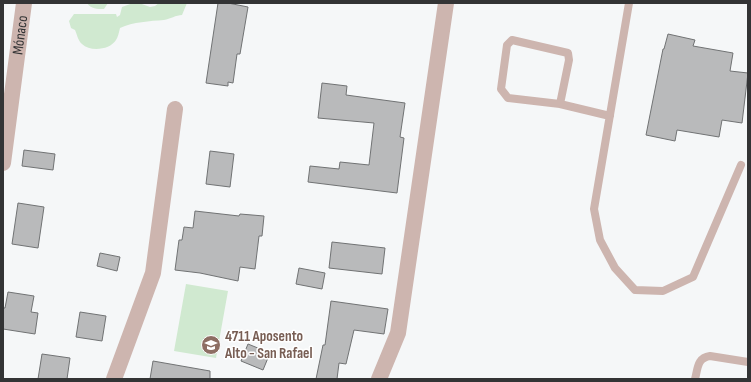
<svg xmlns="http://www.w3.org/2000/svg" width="751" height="382" viewBox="0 0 751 382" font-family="'Sofia Sans Condensed',sans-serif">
  <rect width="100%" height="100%" fill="#f5f7f8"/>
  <path fill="#d0e9d0" d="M87,3h21l-4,6c-7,0 -13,0 -17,-6z
    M133,3h6l11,4 5,-1 4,-3h28l-5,12c-6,0 -12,4 -18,5 -14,1 -31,2 -44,8 -1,4 -2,9 -4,12 -6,10 -26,12 -34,4 -4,-3 -5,-10 -7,-14l-4,-2 -2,-7 5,-7h42l1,3 3,-2 2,-8z
    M186,284l42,7 -12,67 -42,-7z"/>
  <path fill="#b9babb" stroke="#717374" d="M218,3h10l20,4 -8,47h-3l-4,29 -5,-1v4l-22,-3z
    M668,34l27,6 -2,6 40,7 -3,18 18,2 -6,50 -20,-3 -3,17 -42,-7 -2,11 -29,-6 17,-86h1z
    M322,83l25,3 -1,9 59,8 -5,34 4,1 -7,55 -89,-11 2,-16 29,3 1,-7 29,3 5,-42 -56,-5z
    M24,150l31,4 -2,16 -31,-4z
    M210,151l24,3 -4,33 -24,-3z
    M18,203l26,4 -6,41 -26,-4z
    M195,211l44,5 1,-2 24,2 -2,20h-3l-4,33 -15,-2 -2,14 -38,-8 -25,-3 4,-30h3l2,-13 9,1z
    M332,242l53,6 -3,26 -53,-6z
    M100,253l20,4 -3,14 -20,-5z
    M299,268l26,5 -3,16 -26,-5z
    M8,292l26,4 -3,16 7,1 -3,21 -32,-5v-21h2z
    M331,301l57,8 -4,25 -30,-4 -8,34 -7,-1 -2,16h-21l7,-34h2z
    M80,312l26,4 -4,25 -26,-4z
    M248,344l22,9 -7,17 -22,-9z
    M42,354l28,4 -3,21h-29z
    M153,361l57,10v8h-60z"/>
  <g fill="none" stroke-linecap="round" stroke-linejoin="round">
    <path stroke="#cdb5af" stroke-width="8" d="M629,3l-35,206 6,31 15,28 20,22 28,1 30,-14 48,-112
      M560,104l9,-44 -1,-7 -56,-13 -5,5 -6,44 7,9 52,6 50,12
      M695,379c3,-11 2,-21 15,-23l38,6"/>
    <g stroke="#cdb5af" stroke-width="16">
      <path id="s1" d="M3,163l21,-160"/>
      <path d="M114,379l39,-106 22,-164"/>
      <path d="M379,379l19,-46 48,-330"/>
    </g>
  </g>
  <defs>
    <g id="school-disc" transform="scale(1)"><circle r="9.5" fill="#8d6e63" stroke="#fff"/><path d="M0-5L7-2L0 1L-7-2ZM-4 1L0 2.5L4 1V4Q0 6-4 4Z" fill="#fff"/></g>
  </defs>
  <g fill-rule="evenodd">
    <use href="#school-disc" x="211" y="345"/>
  </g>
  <g text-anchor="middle" stroke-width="3" stroke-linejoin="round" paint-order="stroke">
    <g font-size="15" fill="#333435" stroke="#fff">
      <text dy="5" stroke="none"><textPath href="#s1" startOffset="129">Mónaco</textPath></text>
    </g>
    <g font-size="15" font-weight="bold" fill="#785e54" stroke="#fff" text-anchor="start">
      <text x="225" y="341">4711 Aposento<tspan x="225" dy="17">Alto - San Rafael</tspan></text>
    </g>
  </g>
  <rect width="751" height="382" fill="none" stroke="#333435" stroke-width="8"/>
</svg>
